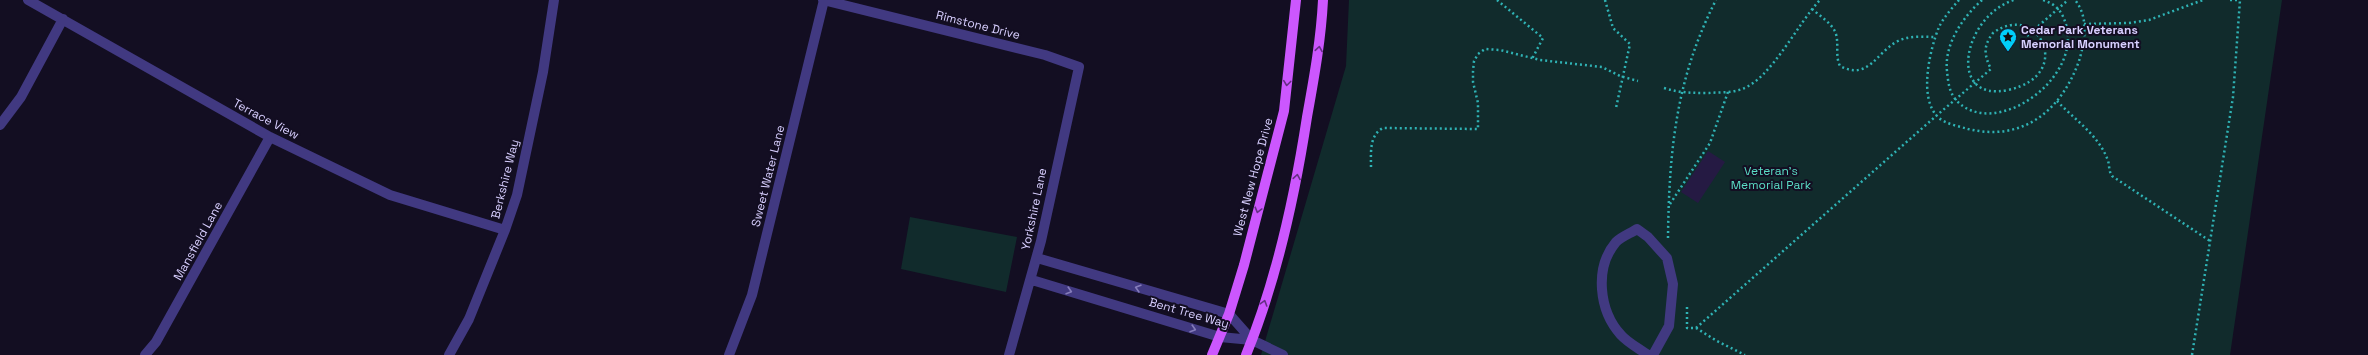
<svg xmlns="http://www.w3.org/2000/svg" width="2368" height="355" viewBox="0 0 2368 355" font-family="'Space Grotesk',sans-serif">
  <rect width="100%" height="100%" fill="#130e22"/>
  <path fill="#112b2c" d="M1349,0h933l-52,355h-969l85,-289z
    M910,217l107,20 -11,55 -105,-23z"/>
  <path fill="#251a43" d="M1708,151l17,11 -27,41 -17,-11z"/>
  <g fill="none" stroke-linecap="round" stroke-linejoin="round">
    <path stroke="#2fb2b4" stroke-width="2.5" stroke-dasharray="2 3" stroke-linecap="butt" d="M1497,0l46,38 -11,21
      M1605,0l8,28 17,16 -14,64
      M1959,0c-7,8 -15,17 -20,27 -9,22 -21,71 -1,90 7,7 20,9 30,12 55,13 93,-18 111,-68 6,-20 10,-44 -4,-61
      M1982,0c-19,17 -38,44 -35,71 1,10 2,21 9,29 36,40 122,-17 111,-72 -4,-15 -9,-23 -24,-28
      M2230,0h10
      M1812,9c8,7 21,15 24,25 3,11 -1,22 4,32 29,15 36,-14 58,-25 12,-6 26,-4 38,-4
      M2084,24l45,-1 20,-3 54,-20
      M2027,36l41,-36
      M1664,88c16,5 29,5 45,5 11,-1 23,0 33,-4 29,-10 56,-66 78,-89
      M2057,101c17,18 40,33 50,57 3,6 1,12 5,18l98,65
      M1371,167c0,-14 -2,-32 12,-39l95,1v-26l-5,-21v-11l1,-10 4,-7 7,-5 15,1 40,10 62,7 18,9 18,5
      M1670,204l40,-61 18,-51
      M1668,238c1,-87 8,-160 48,-238
      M1687,307v21h9l240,-212 55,-47c-7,-14 -8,-23 2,-36 44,-33 84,42 15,57 -62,13 -45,-74 6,-90
      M1696,328l21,13 28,14
      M2192,355l41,-258 7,-97"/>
    <path stroke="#413981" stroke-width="10" d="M28,0l242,137 120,58 115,35
      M823,0l222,55 34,12 -38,174 -32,114
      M0,125l21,-28 42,-78
      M1037,258l192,56 23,26
      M1032,280l188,57 32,3 31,15
      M145,355l11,-13 114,-205
      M449,355l20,-36 36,-89 12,-35 26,-123 11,-72
      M729,355l23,-60 72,-295
      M1648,355c-8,-6 -20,-12 -27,-20 -22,-24 -27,-67 -5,-93 5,-5 15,-9 21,-13l11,8 19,21 6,26 -4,42 -16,29"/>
    <path stroke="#cc57fe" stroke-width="10" d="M1212,355l17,-41 15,-49 40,-154 12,-111
      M1246,355c30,-73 49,-160 61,-238 7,-39 14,-77 16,-117"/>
  </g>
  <defs><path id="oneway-chevron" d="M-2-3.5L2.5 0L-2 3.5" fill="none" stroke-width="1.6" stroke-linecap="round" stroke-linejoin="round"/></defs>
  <g stroke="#662f85">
    <use href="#oneway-chevron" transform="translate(1319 49) rotate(-81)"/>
    <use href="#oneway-chevron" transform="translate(1287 83) rotate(97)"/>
    <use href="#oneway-chevron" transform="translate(1297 177) rotate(-81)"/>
    <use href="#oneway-chevron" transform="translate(1258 210) rotate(105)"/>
    <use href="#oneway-chevron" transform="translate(1264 303) rotate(-73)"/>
  </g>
  <g stroke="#857cba">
    <use href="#oneway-chevron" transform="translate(1138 288) rotate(-164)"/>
    <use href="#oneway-chevron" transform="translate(1069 291) rotate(17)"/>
    <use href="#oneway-chevron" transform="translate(1193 329) rotate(17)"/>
  </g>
  <defs>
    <g id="sight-pin" transform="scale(0.9)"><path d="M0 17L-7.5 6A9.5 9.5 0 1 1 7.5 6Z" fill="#01cef9" stroke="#130e22"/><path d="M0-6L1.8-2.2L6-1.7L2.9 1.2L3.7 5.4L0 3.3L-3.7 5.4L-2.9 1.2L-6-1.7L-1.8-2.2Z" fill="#111"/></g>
  </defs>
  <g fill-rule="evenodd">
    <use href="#sight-pin" x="2008" y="37"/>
  </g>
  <g text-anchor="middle" stroke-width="4" stroke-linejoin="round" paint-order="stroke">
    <g font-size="12" fill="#d8cfff" stroke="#130e22">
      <text transform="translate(978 25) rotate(14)" y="4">Rimstone Drive</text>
      <text transform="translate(266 119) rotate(28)" y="4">Terrace View</text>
      <text transform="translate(768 176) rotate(-76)" y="4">Sweet Water Lane</text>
      <text transform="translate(1253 177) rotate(-75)" y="4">West New Hope Drive</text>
      <text transform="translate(505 179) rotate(-76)" y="4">Berkshire Way</text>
      <text transform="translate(1034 209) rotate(-78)" y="4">Yorkshire Lane</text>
      <text transform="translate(198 241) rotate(-61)" y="4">Mansfield Lane</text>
      <text transform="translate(1189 313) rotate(16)" y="4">Bent Tree Way</text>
    </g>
    <g font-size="12" font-weight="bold" fill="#d8cfff" stroke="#130e22" text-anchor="start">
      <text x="2021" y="34">Cedar Park Veterans<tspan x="2021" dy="14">Memorial Monument</tspan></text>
    </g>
    <g font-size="12" fill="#5bdfc7" stroke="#130e22">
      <text x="1771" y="175">Veteran's<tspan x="1771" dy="14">Memorial Park</tspan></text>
    </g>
  </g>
</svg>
